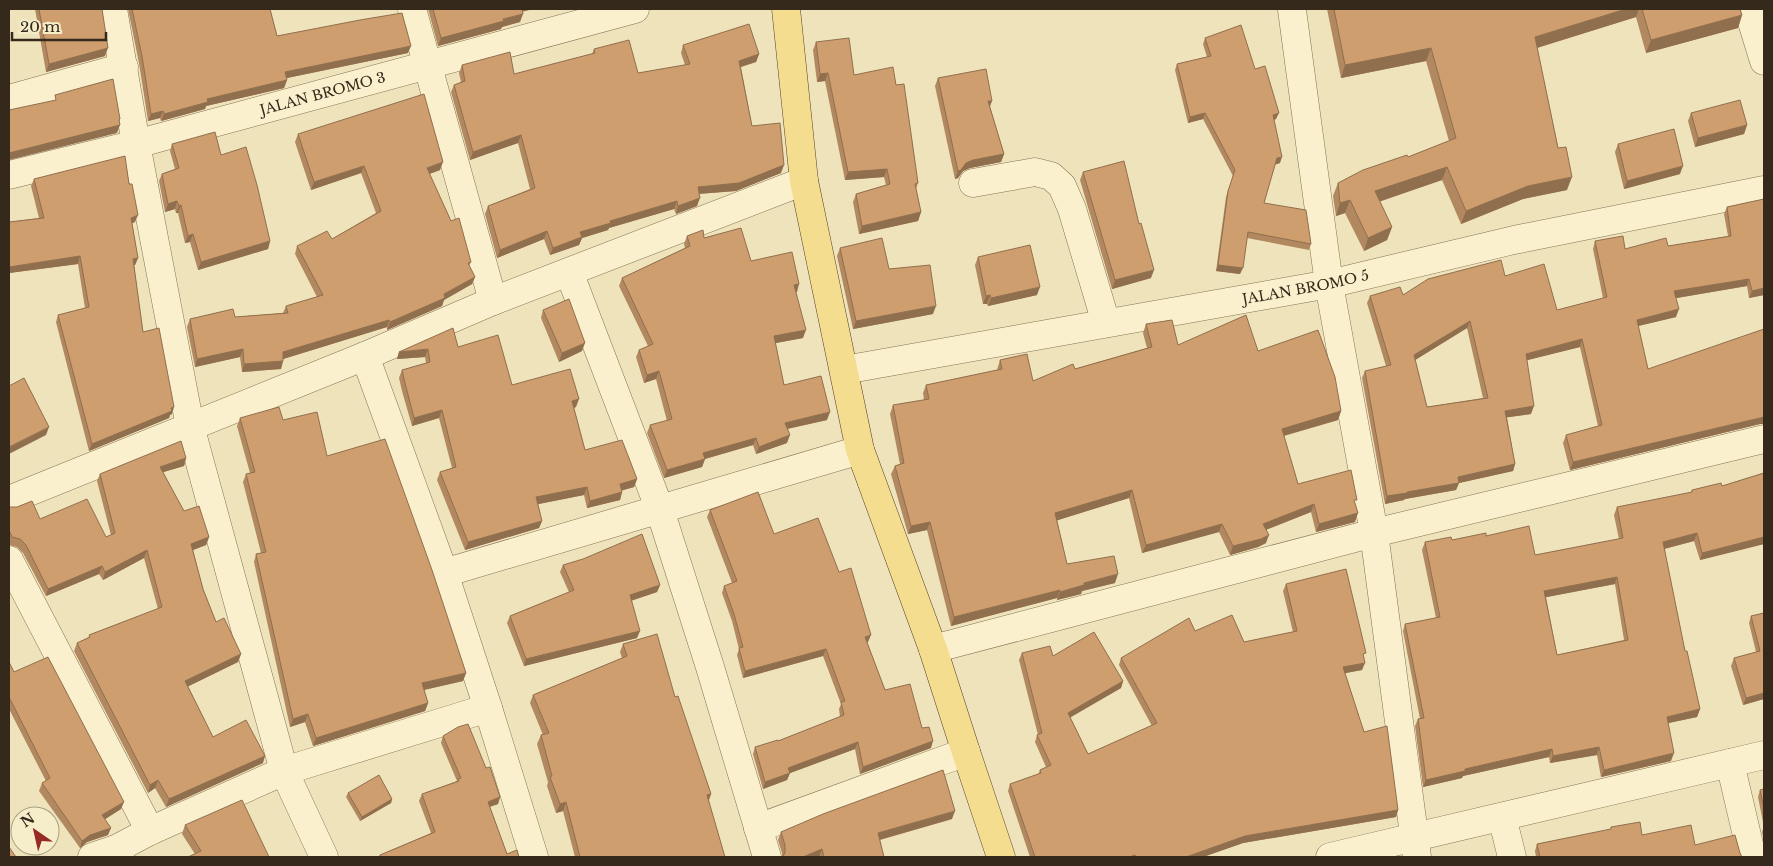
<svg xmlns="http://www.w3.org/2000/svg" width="1773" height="866" viewBox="0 0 1773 866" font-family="'Libre Baskerville',serif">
  <rect width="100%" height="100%" fill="#efe3bb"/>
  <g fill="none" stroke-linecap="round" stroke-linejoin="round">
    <g stroke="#867354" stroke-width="29">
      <g id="minor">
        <path d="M113,9l23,135 54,282 94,345 204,-63"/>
        <path d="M412,9l81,292"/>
        <path d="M1748,9l16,52"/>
        <path d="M1292,10l37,274 45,249 43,324"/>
        <path d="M9,99l115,-32"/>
        <path id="s1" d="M9,175l127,-31 499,-135"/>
        <path d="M973,183l62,-11 16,4 11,10 10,23 34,114"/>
        <path d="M569,272l91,238 50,157 57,190"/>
        <path d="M365,356l79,217 44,135 46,149"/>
        <path id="s2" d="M844,370l485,-86 185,-44 250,-50"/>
        <path d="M9,500l356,-144 128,-55 311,-120"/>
        <path d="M9,560l141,271"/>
        <path d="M444,573l416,-123"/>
        <path d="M933,649l441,-116 390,-94"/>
        <path d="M1730,763l22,94"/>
        <path d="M1502,817l10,40"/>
        <path d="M758,828l208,-76"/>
        <path d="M116,849l34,-18 134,-60 40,86"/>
        <path d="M92,857l24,-8 4,8"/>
        <path d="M1330,857l434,-102"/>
      </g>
    </g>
    <g stroke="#534029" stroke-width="29">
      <path id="major" d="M786,9l18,172 56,269 73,199 33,103 35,105"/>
    </g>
    <use href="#minor" stroke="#faf0cd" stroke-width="28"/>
    <use href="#major" stroke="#f5dd8f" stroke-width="28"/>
  </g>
  <path fill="#b1885f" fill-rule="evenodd" d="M35,9h67l3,47 -59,16z
    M128,9h142l7,27 131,17 -121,25v2l-3,8 -78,18 -1,3 -44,12 -1,-3 -12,3 -9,-58z
    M428,9h105l-10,2 -3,11 -18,5 -1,2 -63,17z
    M1327,9h413l2,6 -4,13 -92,25 -10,-36 -99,31 30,142 -44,9 -62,25 -19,-44 -63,21 13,26 -5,13 -23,11 -19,-38 -9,3 -3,-20 5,-13 70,-26 41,-16 -23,-80 -85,17z
    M1205,38l50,31 21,50 -2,1 6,43 -5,1 -11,39 47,41 -2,6 -62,-12 -7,36 -24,-3 10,-74 7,-21 -30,-57 -15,4 -13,-53 2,-6 30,-7 -4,-13z
    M816,42l38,33 42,10 22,98 -2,6 5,23 -3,9 -59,13 -6,-32 3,-8 30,-9 -2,-8 -39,3 -20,-99 -8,1 -4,-32z
    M683,45l76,9 -3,8 -15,5 11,59 29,47 -45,18 -37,3 -2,12 -21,8 -2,-5 -65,19 -1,2 -26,8 -3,7 -29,10 -6,-16 -47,19 -12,-44 3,-8 42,-17 -12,-46 -48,17 -19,-68 3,-7 7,-3 -2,-9 3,-8 52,9 78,-20 2,-5 44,24 47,-8 -4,-12z
    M938,78l52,29 14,47 -3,8 -31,6 -7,3 -5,7 -3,1 -20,-93z
    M1691,113l56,12 -3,9 -49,13 -7,-26z
    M298,134l142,36 -11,4 22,47 20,41 -2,4 6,11 -3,7 -28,16 -2,6 -55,24v-3l-104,32v2l-2,8 -39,3 -2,-15 -45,10 -8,-40 3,-8 45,-2 48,-4 3,-7 31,-9 -22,-43 2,-8 35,-7 44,-26 -15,-40 -50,17 -16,-48z
    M172,144l49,11 49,86 -2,8 -70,21 -8,-28 -5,1 -7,-30h-2l-1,-4 -10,3 -6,-31 3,-7 13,-5 -5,-18z
    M1618,144l62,30 -56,15 -9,-37z
    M1083,172l68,106 -39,11 -32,-109z
    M34,179l101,43 -3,1 6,35 -3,7h-1l9,67 29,82 -2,1 -1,3 -80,33 -33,-129 2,-7 27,-7 -7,-44 -69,9v-51l30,-4 -8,-32z
    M1764,199v96l-15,3 -2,-12 -71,12v19l-38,9 10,43 112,55 -190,46 -7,-27 3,-8 32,-9 -18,-79 -53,13 4,54 -24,3 8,47 -2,7 -54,12 -3,7 -51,9 -1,1 -19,4 -23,-126 3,-7 21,-5 -19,-63 3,-7 33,-1 102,-19 52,34 46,-12 -10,-49 2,-8 30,8 43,-3 60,-10 -4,-22 3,-7zM1467,328l16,70 -56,9 -12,-47z
    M687,236l17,2 47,23 46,31h-1l7,46 -28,5 9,42 43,35 -40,9v14l-31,11 -3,-9 -48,14 -3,8 -38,11 -17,-45 3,-8 17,-4 -11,-42 -12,4 -8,-26 3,-7 9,-4 -29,-60 3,-8 63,-30 -1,-4z
    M840,248l93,66 -80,15 -16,-73z
    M978,257l59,38 -49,11 -1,-2h-4l-8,-39z
    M543,310l39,41 -23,11 -18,-44z
    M1146,324l32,21 80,6 83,60 -3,9 -54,16 14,48 57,20v18l-39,10 -5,-20 -45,18v13l-8,4 -28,8 -11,-23 -77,21 -13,-55 -72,22 10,44 48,19 -33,8 -1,3 -24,6v-2l-106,28 -24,-96 -19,4 -17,-60 4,-8 5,-2 -10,-50 3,-9 31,-5 -1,-7 3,-8 71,-15 3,-10 33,21 114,-33 -4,-15z
    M458,347l54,38 64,22 -2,1 11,42 52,29 -3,8 -12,3v2l-2,8 -33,8 -3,-13 -46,9 4,17 -3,7 -74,22 -28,-70 3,-8 12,-4 -13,-50 -27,8 -10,-35 -3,-13 3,-8 24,-7 -1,-6 -28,2 2,-7z
    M240,418l43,2 44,36 139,217 -3,8 -39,9 4,13 -3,8 -112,35 -8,-24 -15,5 -36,-165 2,-8 5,-1 -18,-71 3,-8 4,-1 -13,-47z
    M186,458l-2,8 -21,6 21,39 25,26 -3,8 -13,5 10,39 13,33 25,32 -3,8 -50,24 25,51 50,26 -97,44 -11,-19 -7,5 -74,-142 3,-8 12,-6v-2l69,-26 -14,-51 -41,22 -4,-6 -53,22 -23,-43 -6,-6 -8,-2v-38l31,12 66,18 5,-2 -14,-54 3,-7z
    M1764,468v76l-64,16 -6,-19 -30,8 21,102 15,58 -3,8 -29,6 3,38 -70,16 -4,-22 -47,8 -1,-6 -86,19 -1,2 -39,9 -8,-61 3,-7h2l-17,-88 2,-7 31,-6 -14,-68 3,-8 27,-2 34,-4 49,19 84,-16 -5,-24 3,-8 74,-14 1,-3 30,-4 41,-13zM1615,584l9,56 -67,15 -11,-58z
    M710,510l64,24 65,38 29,70 -1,1 18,47 37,38 9,20 -71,26 -5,-25 -65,24 -3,7 -24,9 -10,-35 2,-7 23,-6 62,-24 -1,-8 2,-5 -18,-48 -80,22 -6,-23 2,-6 -7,-28 -10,-28 2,-7 8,-3 -25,-66z
    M563,565l97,20 -3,7 -26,9 6,37 -113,28 -17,-43 3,-7 59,-24 -9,-20z
    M1286,584l78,74 -2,12 -17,3 19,59 34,78 -2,7 -153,26 -40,14h-173l-22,-66 2,-7 28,-9 2,-5 6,-3 -11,-25 2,-7h1l-19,-75 3,-7 31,3 70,25 -2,7 -51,29 18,37 64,-28 -33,-61 2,-7 74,-27 49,11 49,-10 -10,-41z
    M1764,613v86l-21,6 -12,-39 3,-8 22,-6 -7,-29 2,-7z
    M623,644l52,53 36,97 -3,7 17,56h-150l-12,-46 -7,2 -9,-27 1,-4 -11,-38 4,-9h2l-13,-32 3,-8 89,-37 -2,-6z
    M9,662l5,10 107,137 -16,10 3,16 -21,7 -7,6 -41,-57 3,-8 4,-2 -37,-72z
    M443,736l43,32 14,29 -2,7 -8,3 17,47 12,3h-140l1,-2 51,-22 -12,-32 3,-7 35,-13 -16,-38z
    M1764,789v52l-2,-9 2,-5 -6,-30 2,-7z
    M348,793l44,6 -1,4 -31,18 -14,-24z
    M952,819l-72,21 4,17h-102v-4l-4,-13 3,-8z
    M185,825l84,32 -74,-3 -13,-20z
    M1611,827l31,8 98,18 2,4h-206l-1,-6 2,-7 73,-14z"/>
  <path fill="#906f4e" d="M519,9h14l-15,4z
    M1626,9h13l-3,8 -106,33 5,-13z
    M523,14l-3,8 -18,5 -1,2 -63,17 3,-8z
    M1742,15l-4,13 -92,25 5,-13z
    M411,46l-3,7 -126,26 3,-7z
    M108,48l-3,8 -59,16 3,-8z
    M1431,48l-5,13 -85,17 4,-13z
    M759,54l-3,8 -19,6 2,-7z
    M828,73l-3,8 -8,1 3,-8z
    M287,80l-3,8 -78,18 -1,3 -44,12 3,-7 43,-15z
    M988,101h4l-3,8z
    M163,111l-3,7 -12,3 3,-7z
    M1205,113l-2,6 -15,4 2,-6z
    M1279,113l-3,6 -5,2 2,-6z
    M120,119l-2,6h2l-3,8 -108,27v-7z
    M1747,125l-3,9 -49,13 3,-9z
    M521,135l-3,8 -48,17 3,-8z
    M1004,154l-3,8 -31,6 -7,3 -5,7 -3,1 3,-8 8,-8 7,-3z
    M1282,157l-2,6 -6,2 3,-7z
    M443,162l-3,8 -16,6 3,-8z
    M784,165l-3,8 -45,18 -41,3 3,-7z
    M364,166l-3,7 -50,17 3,-8z
    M1683,166l-3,8 -56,15 3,-8z
    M1447,167l-5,13 -72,25 5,-14z
    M887,169l-3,8 -39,3 3,-8z
    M1572,177l-5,13 -44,9 -62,25 5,-13 62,-25z
    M700,198l-3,8 -21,8 2,-8z
    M1350,200l-5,13 -9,3 4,-13z
    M177,201l-2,8 -10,3 3,-8z
    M677,201l-3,8 -65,19 -1,2 -26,8 -3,7 -29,10 3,-7 27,-16 30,-11z
    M181,205l-3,8h-2l3,-7z
    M921,212l-3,9 -59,13 3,-8z
    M138,215l-3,7 -7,3 3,-7z
    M1392,227l-5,13 -23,11 4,-13z
    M547,231l-3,8 -47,19 3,-8z
    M193,234l-3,8 -5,1 3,-7z
    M270,241l-2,8 -70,21 3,-8z
    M80,256l-2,8 -69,9v-6z
    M138,258l-3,7 -5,1 3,-7z
    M1218,265l25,3 -3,6 -24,-3z
    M1154,270l-3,8 -39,11 3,-9z
    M475,277l-3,7 -28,16 -2,6 -55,24 3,-8 54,-28z
    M1749,279l-2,7 -76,13 3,-8z
    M799,284l-2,8 -6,1 3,-8z
    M1040,287l-3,8 -49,11 3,-8z
    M1764,288v7l-15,3 3,-7z
    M990,295l-3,9h-4l3,-8z
    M936,306l-3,8 -80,15 3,-8z
    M1679,309l-3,8 -42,10 3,-7z
    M389,320l-2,7 -107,33 3,-8z
    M1470,321l-3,7 -55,34 2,-7z
    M806,330l-3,8 -32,6 3,-8z
    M1582,339l-2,8 -56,14 2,-7z
    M585,343l-3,8 -23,11 3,-9z
    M243,349l-3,8 -45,10 2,-8z
    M428,349l-3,8 -28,2 2,-7z
    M283,361l-2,8 -39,3 2,-8z
    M659,371l-3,8 -12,4 3,-8z
    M579,399l-3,8 -7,2 3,-8z
    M1534,406l-3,8 -28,4 2,-7z
    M174,407l-2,7 -2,1 -1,3 -80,33 3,-7z
    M442,410l-3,8 -27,8 2,-8z
    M1341,411l-3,9 -59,17 3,-8z
    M830,412l-3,8 -45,10 3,-7z
    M1764,417v7h-4l-190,46 3,-8z
    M49,427l-3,8 -37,19v-7z
    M790,435l-3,8 -31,11 3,-7z
    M756,438l-3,7 -52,15 2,-7z
    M186,458l-2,8 -27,8 3,-7z
    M705,459l-3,8 -38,11 3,-8z
    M1515,464l-2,7 -54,12 -3,7 -51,9 -1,1 -19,4 2,-8 20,-4 51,-15z
    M637,479l-3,8 -17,5 3,-8z
    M587,487l-3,8 -50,10 2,-8z
    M1132,490l-3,8 -77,24 3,-9z
    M622,492l-2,8 -33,8 3,-7z
    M1314,504l-3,8 -51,20 3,-8z
    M1358,513l-3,9 -39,10 3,-8z
    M542,521l-3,7 -74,22 3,-8z
    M930,522l-3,8 -19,4 3,-8z
    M1222,524l-3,8 -77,21 4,-8z
    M1697,533l-3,8 -34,9 3,-8z
    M1269,535l-3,8 -8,4 -28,8 3,-9z
    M209,537l-3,8 -18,7 3,-8z
    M1764,537v7l-64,16 2,-7z
    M147,550l-3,8 -41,22 2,-8z
    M102,566l-3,8 -53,22 2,-7z
    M1118,574l-3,9 -33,8 -1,3 -24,6 3,-8 24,-9z
    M1617,577l-2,7 -73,14 2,-7z
    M660,585l-3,7 -30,10 3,-7z
    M1060,590l-3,8 -106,28 3,-9z
    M640,631l-3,7 -113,28 2,-7z
    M871,635l-3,7 -5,2 2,-7z
    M826,649l-3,7 -80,22 2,-7z
    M241,654l-3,8 -55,27 2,-8z
    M1365,663l-3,7 -21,4 2,-7z
    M466,673l-3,8 -44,10 3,-8z
    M1123,681l-2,7 -55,32 2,-7z
    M1764,693v6l-21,6 3,-7z
    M428,703l-3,8 -112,35 3,-8z
    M1700,709l-3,8 -33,7 3,-7z
    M308,714l-3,8 -15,5 3,-8z
    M933,741l-2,7 -71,26 3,-7z
    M858,742l-3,7 -70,26 3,-7z
    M1599,747l-2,8 -47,8 3,-7z
    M1552,749l-3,8 -86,19 -1,2 -39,9 3,-7 39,-11z
    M1674,753l-3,8 -70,16 3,-7z
    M265,756l-2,7 -97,44 3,-8z
    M790,773l-3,7 -24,9 2,-7z
    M158,780l-3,8 -7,5 2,-8z
    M711,794l-3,9 -1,-8z
    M500,797l-2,7 -13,4 3,-6z
    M392,799l-1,4 -31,18 2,-4z
    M124,802l-3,7 -22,14 3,-8z
    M566,802l-3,9 -7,2 4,-9z
    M1398,810l-2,7 -153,26 -40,14h-17l59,-21z
    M955,811l-3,8 -77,22 3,-8z
    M111,828l-3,7 -21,7 -7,6 2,-7 8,-6z
    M822,849l-3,8h-16z"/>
  <path fill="#ce9e6f" stroke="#906f4e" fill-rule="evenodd" d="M39,9h63l6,39 -59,16z
    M132,9h138l7,27 83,-16 42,-7 9,33 -126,26 2,8 -80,19 1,3 -44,12 -1,-3 -12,3 -9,-58z
    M433,9h89l1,5 -20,5 1,2 -63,17z
    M1334,9h292l-91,28 23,111 8,-1 6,30 -44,9 -62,25 -19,-44 -72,24 17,36 -24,11 -18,-38 -10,3 -2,-20 25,-13 44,-15 1,2 48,-19 -25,-90 -86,17z
    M1642,9h98l2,6 -91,25z
    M749,24l10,30 -20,7 13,65 28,-3 4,42 -45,18 -41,4 2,11 -22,8 -1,-5 -67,20 1,2 -31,9 2,5 -29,11 -6,-17 -47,19 -12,-44 47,-18 -14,-53 -48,17 -19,-67 11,-4 -3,-16 48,-13 4,22 81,-21 -1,-4 35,-9 9,33 52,-9 -7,-19z
    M1241,25l14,44 10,-3 14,47 -6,2 9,42 -5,1 -13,45 42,7 5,34 -63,-12 -5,36 -25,-3 10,-74 7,-21 -30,-57 -15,4 -13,-53 34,-8 -6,-18z
    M849,38l5,37 39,-8 3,18 8,-1 14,99 -3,1 6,28 -59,14 -6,-32 34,-10 -3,-15 -39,3 -20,-99 -8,1 -4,-32z
    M986,69l6,32h-4l16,53 -31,6 -7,3 -5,7 -3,1 -20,-93z
    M113,79l7,40 -1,1 1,5 -111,28v-43l47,-10 -1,-5z
    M424,94l19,68 -16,6 24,53 8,-3 12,44 -3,1 7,14 -31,17 1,4 -55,24 -1,-2 -106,32v9l-39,3 -1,-15 -46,10 -7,-40 43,-10 2,8 53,-4 -2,-7 37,-11 -26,-49 30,-15 5,8 49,-28 -17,-45 -50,16 -16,-48z
    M1740,100l7,25 -49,13 -7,-25z
    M1674,129l9,37 -56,15 -9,-37z
    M215,132l6,23 25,-8 11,38 13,56 -69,21 -8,-28 -5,2 -7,-31 -2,1 -2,-5 -9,3 -6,-30 17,-6 -7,-24z
    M125,156l4,28h3l6,31 -7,3 7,40 -5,1 10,73 16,-4 15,79 -3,1 1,3 -80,33 -34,-129 31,-8 -9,-51 -71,11v-45l35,-4 -10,-39z
    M1124,161l15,63 2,-1 13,47 -39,10 -32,-108z
    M1764,199v89l-12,3 -3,-12 -75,12 5,18 -42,11 11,49 116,-40v88l-191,45 -7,-27 36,-10 -20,-86 -56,15 8,52 -29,5 10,53 -57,13 1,6 -52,9v1l-20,3 -22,-125 26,-6 -21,-69 30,-9 3,8 25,-16 73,-19 4,16 39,-12 13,46 50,-13 -12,-56 28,-5 2,13 41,-11 2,8 63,-10 -4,-29zM1470,321l18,77 -61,9 -13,-52z
    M741,228l10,33 41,-9 7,32 -5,1 12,45 -32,6 10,49 37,-9 9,36 -45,11 5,12 -31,12 -3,-9 -53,15 2,6 -38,11 -17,-45 22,-6 -13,-48 -12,4 -8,-25 14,-6 -31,-66 68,-32 -3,-10 16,-6 1,8z
    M882,238l7,31 41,-4 6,41 -80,15 -16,-73z
    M1030,245l10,42 -49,11 -1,-3 -4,1 -8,-39z
    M569,299l16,44 -23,10 -19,-43z
    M1246,315l12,36 60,-21 17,47 6,34 -59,18 16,55 53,-14 6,30h-3l4,13 -39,11 -5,-20 -51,20 6,11 -8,4 -28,7 -11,-22 -76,21 -14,-55 -77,23 12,51 47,-8 4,18 -34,9v2l-24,7v-2l-106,27 -24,-95 -19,4 -16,-60 9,-3 -11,-58 36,-6 -3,-14 76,-16 -2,-9 27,-6 6,27 40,-17 2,5 77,-22 -6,-23 26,-4 6,25z
    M453,328l5,19 40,-12 14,50 58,-16 9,30 -7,2 13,49 37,-10 15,39 -17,5 2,8 -32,9 -3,-14 -51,10 6,24 -74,21 -28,-70 16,-5 -14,-57 -28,8 -9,-35 -3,-13 28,-8 -2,-13 -29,3z
    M24,378l25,49 -40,20v-61z
    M279,407l4,13 34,-8 10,44 58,-17 47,131 34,103 -44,10 6,20 -112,35 -8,-24 -15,5 -37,-165 10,-2 -20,-78 9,-2 -15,-54z
    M181,441l5,17 -26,9 24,44 15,-5 10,31 -18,7 12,45 13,33 8,-4 17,36 -56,27 28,56 33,-17 19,36 -96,43 -11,-19 -8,5 -73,-142 13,-6 -1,-2 73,-28 -15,-57 -42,22 -3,-6 -54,23 -22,-44 -6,-6 -8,-2 -3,-7v-23h8l15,-6 8,18 47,-20 19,38 9,-4 -15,-59z
    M1764,473v64l-62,16 -5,-20 -34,9 22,109h2l13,58 -33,8 7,36 -70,17 -5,-23 -46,9 -1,-7 -87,20v2l-39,9 -8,-61 6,-1 -19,-94 35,-7 -15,-75 26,-5 1,3 34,-7v3l43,-10 6,29 88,-17 -6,-31 75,-15v-2l29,-7 1,3zM1617,577l11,63 -71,15 -13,-64z
    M758,492l16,42 44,-16 21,54 12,-4 20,67 -6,2 20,53 25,-6 12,44 7,-1 4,14 -70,26 -5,-25 -70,26 2,5 -25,9 -10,-35 23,-7v1l66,-26 -3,-13 4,-1 -19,-52 -81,22 -6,-23 4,-1 -9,-33 -10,-28 13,-5 -27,-71z
    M642,534l18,51 -30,10 10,36 -114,28 -16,-43 64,-26 -11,-25 20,-6z
    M1346,569l20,84 -3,1 2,9 -22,4 21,65 23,-6 11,84 -153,26 -59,21h-50l-1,-2 -6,2h-94l-25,-73 31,-11 -1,-3 11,-5 -14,-30 5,-2 -20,-80 28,-7 3,10 41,-24 29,49 -55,32 20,41 69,-31 -36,-65 68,-40 6,13 37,-16 12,27 53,-11 -11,-47z
    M1764,613v80l-18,5 -12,-40 26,-7 -9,-35z
    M657,634l18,63 3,-1 33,98 -4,1 18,62h-145l-14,-55 -6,2 -10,-27 2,-1 -11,-41 8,-2 -16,-38 94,-39 -4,-12z
    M48,657l76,145 -22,13 9,13 -21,7 -8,6 -40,-58 8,-5 -41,-81v-35l5,10z
    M468,724l18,44 4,-1 10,30 -12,5 19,52 10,-4 2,7h-139v-2l55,-23 -13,-38 37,-13 -1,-2 3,-1 -18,-42 15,-9z
    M943,770l12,41 -77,22 6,24h-60l-2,-8 -19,8h-20l2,-5v-7l-4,-13 42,-18z
    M379,775l13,24 -30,18 -14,-24z
    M1764,789v19l-4,-18z
    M242,800l27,57h-81l13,-6 -16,-26z
    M1640,822l2,13 49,-10 4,20 40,-10 5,18 2,4h-202l-3,-13 74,-15v-2z
    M9,847l7,10h-7z"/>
  <g text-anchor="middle" stroke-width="4" stroke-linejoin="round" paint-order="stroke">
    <g font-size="14" fill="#34291a" stroke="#f6edca">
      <text dy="5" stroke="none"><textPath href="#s1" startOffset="324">JALAN BROMO 3</textPath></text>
      <text dy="5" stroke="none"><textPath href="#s2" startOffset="469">JALAN BROMO 5</textPath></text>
    </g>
  </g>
  <rect width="1773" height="866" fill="none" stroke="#34291a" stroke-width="20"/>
  <g transform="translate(35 831) rotate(326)"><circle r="24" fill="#f6edca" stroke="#a89f84"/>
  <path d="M0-4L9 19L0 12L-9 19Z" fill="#962b23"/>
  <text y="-8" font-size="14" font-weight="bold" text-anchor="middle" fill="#34291a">N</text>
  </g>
  <path d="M12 32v8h94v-8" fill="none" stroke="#34291a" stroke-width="2.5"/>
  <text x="20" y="32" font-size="15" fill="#34291a" stroke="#f6edca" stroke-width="4" paint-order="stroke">20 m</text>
</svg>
